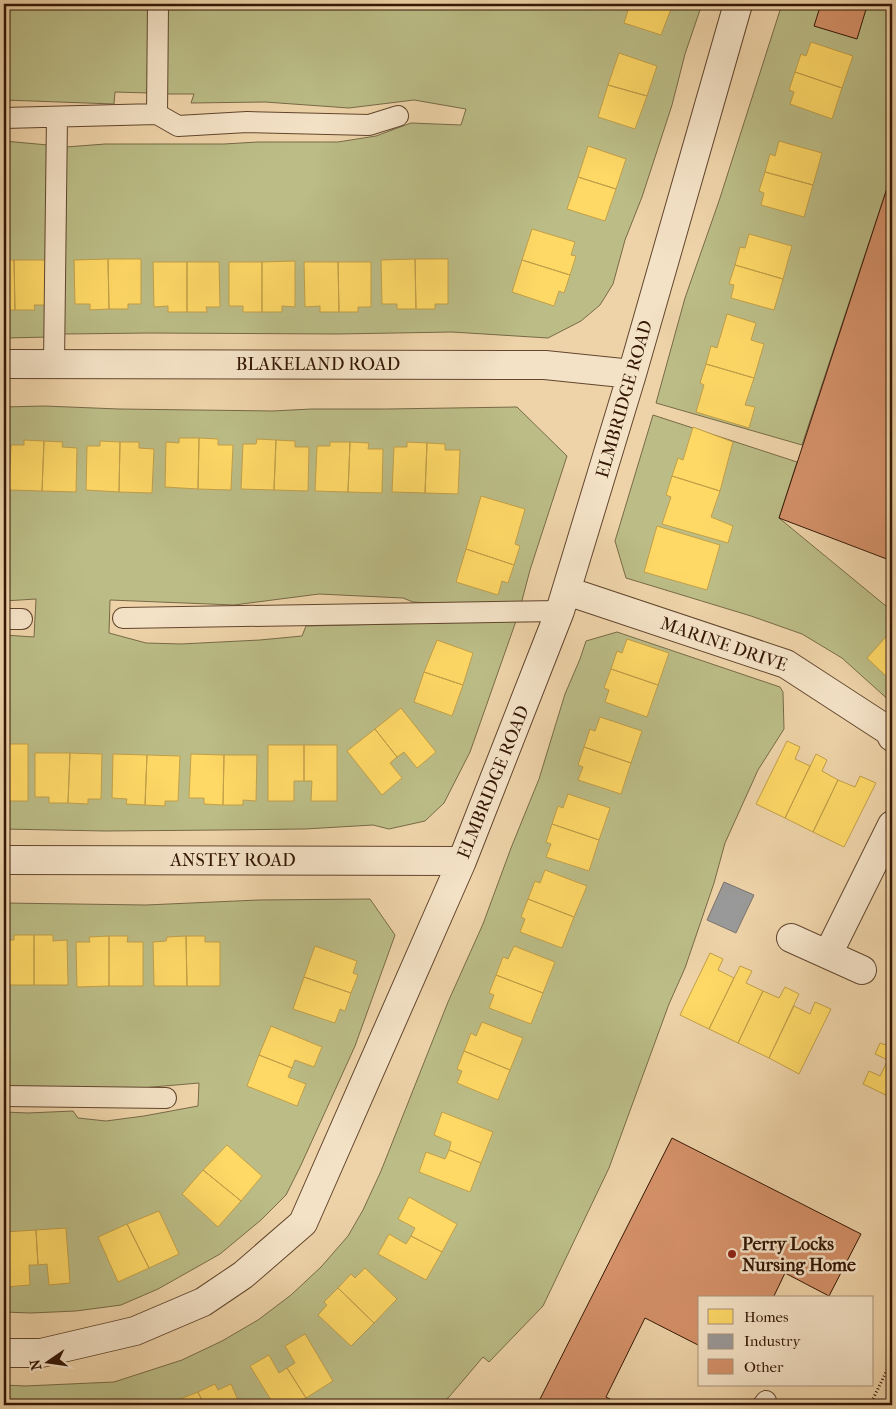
<svg xmlns="http://www.w3.org/2000/svg" width="896" height="1409" viewBox="0 0 896 1409" font-family="'IM FELL French Canon',serif">
  <rect width="100%" height="100%" fill="#eed3a8"/>
  <filter id="stains"><feTurbulence type="fractalNoise" baseFrequency=".004" numOctaves="4"/><feColorMatrix values="0 0 0 0 .2 0 0 0 0 .09 0 0 0 0 .02 0 0 0 .5 -.17"/></filter>
  <radialGradient id="worn" r=".72"><stop offset=".6" stop-color="#630" stop-opacity="0"/><stop offset="1" stop-color="#630" stop-opacity=".3"/></radialGradient>
  <path fill="#bbbc86" stroke="#786a46" d="M4,4h147l-2,89 -34,-1 -1,12 -110,-4z
    M164,4h538l-17,50 -13,51 -30,92 -17,43 -12,44 -13,21 -19,16 -33,17 -96,-6 -114,2 -189,-1 -85,1 2,-187 39,-3h119l34,-2h80l38,-6 35,-13 50,2 5,-16 -52,-9 -65,8 -84,-6 -74,1 3,-9h-30z
    M782,4h110v169l-90,272 -146,-42 29,-105 34,-97z
    M4,141l44,4 2,192 -46,1z
    M44,406l75,3 154,2 38,-2h76l130,-2 50,49 -37,114 -10,38 -107,-6 -10,-4 -84,-4 -85,11 -124,-5 -1,33 37,10 35,1 79,-4 42,-4 4,-10 210,-5 -46,131 -26,51 -19,18 -36,8 -16,-4 -68,4 -83,1 -117,1 -101,-2v-194l30,2 2,-38 -32,2v-194z
    M653,415l144,47 -18,56 113,93v92l-50,-45 -40,-24 -51,-18 -125,-38 -11,-37z
    M617,632l163,55 3,5 1,37 -26,41 -33,73 -11,40 -29,85 -16,36 -60,164 -66,138 -54,56 -6,-5 -34,40 -11,8h-434v-20l21,1 89,-4 68,-22 40,-19 36,-21 33,-25 30,-28 27,-31 15,-26 18,-39 67,-169 35,-78 28,-76 28,-69 26,-85 15,-35 6,-18z
    M370,899l25,36 -40,111 -54,119 -15,30 -25,25 -41,34 -62,35 -37,16 -45,6 -45,2 -27,-1v-200l24,1 45,-2 5,7 28,3 38,-5 54,-10 1,-23 -93,8 -102,-3v-185l142,2 113,-5z"/>
  <path fill="#ffd966" stroke="#c29f49" d="M630,4h43l-12,31 -37,-12z
    M811,42l42,14 -11,32 -47,-16 6,-18 5,2z
    M619,53l38,13 -10,30 -39,-11z
    M795,72l47,16 -10,31 -42,-15 4,-12 -5,-2z
    M608,85l39,11 -12,33 -37,-12z
    M779,141l43,12 -9,32 -48,-13 5,-18 5,2z
    M588,146l38,13 -10,30 -38,-12z
    M765,172l48,13 -9,32 -43,-12 3,-12 -5,-2z
    M578,177l38,12 -11,32 -38,-12z
    M532,229l43,13 -4,13 5,1 -6,19 -48,-15z
    M749,234l43,12 -9,33 -48,-14 5,-18 5,1z
    M108,259l1,50 -19,1v-6h-15l-1,-44z
    M108,259h33v45h-13v5h-19z
    M415,259l1,50h-19v-5h-15l-1,-44z
    M415,259h33v45h-13v5h-19z
    M4,260h10l1,50h-11z
    M14,260h33l1,45h-14l1,5h-20z
    M522,260l48,15 -6,18 -5,-2 -5,15 -42,-14z
    M295,261v46l-13,-1v6h-20v-50z
    M153,262h34v50h-19v-6l-14,1z
    M187,262h32l1,45h-14l1,5h-20z
    M229,262h33v50h-19v-6h-14z
    M304,262h34l1,50h-19v-6l-15,1z
    M338,262h33v45h-13v5h-19z
    M735,265l48,14 -9,31 -43,-12 3,-13 -5,-1z
    M727,314l29,9 -5,17 13,4 -10,34 -48,-14 5,-18 6,2z
    M706,364l48,14 -9,27 10,2 -6,21 -53,-16 8,-27 -4,-2z
    M693,427l40,15 -13,49 -48,-15 6,-18 5,2z
    M179,438h20l-1,51 -33,-2 1,-45 13,1z
    M199,438l19,1v6h15l-2,45 -33,-1z
    M257,439l19,1 -2,50 -33,-1 2,-45h13z
    M24,440l20,1 -2,50 -33,-1 2,-45h13z
    M276,440l19,1v6h14l-1,44 -34,-1z
    M44,441l19,1 -1,5 15,1 -1,44 -34,-1z
    M100,441l20,1 -1,50 -33,-2 1,-44h13z
    M120,442h19v6l15,1 -2,44 -33,-1z
    M330,442h20l-2,50 -33,-1 2,-45h13z
    M350,442l19,1 -1,6h15l-1,44 -34,-1z
    M407,442l20,1 -2,50 -33,-1 2,-45h13z
    M427,443l18,1v6h15l-2,44 -33,-1z
    M672,476l48,15 -9,26 22,9 -5,17 -66,-19 9,-27 -5,-2z
    M481,496l44,13 -10,35 5,2 -6,19 -48,-16z
    M657,526l63,19 -13,45 -63,-18z
    M466,549l48,16 -6,18 -6,-2 -4,14 -42,-13z
    M892,630v39l-6,7 -19,-18z
    M627,639l42,14 -11,32 -47,-16 6,-18 5,2z
    M437,640l36,13 -10,32 -39,-13z
    M611,669l47,16 -11,32 -42,-15 4,-12 -5,-2z
    M424,672l39,13 -11,31 -38,-14z
    M401,708l35,44 -19,16 -13,-16 -7,5 -22,-28z
    M600,717l42,14 -11,32 -47,-16 6,-18 5,2z
    M375,729l22,28 -7,6 12,15 -20,17 -35,-44z
    M787,741l13,6 -5,12 15,7 -25,52 -29,-14z
    M4,744h24v57h-24z
    M268,745h36v36h-10v20h-26z
    M304,745h33v56h-26l1,-20h-8z
    M584,747l47,16 -10,31 -43,-14 5,-13 -5,-2z
    M35,753h35l-2,50h-19v-6h-14z
    M70,753l32,1 -1,45h-13v5l-20,-1z
    M113,754l34,1 -2,50 -19,-1 1,-5 -15,-1z
    M191,754l33,1 -1,50 -19,-1v-6h-15z
    M816,754l11,6 -5,11 16,9 -25,52 -28,-14z
    M147,755l33,1 -2,45h-13v5l-20,-1z
    M224,755h33l-1,46 -13,-1v5h-20z
    M860,776l16,7 -32,64 -31,-15 25,-52 17,7z
    M568,794l42,14 -11,32 -47,-16 6,-18 5,2z
    M552,824l47,16 -10,31 -43,-14 5,-13 -5,-2z
    M545,870l42,16 -13,31 -46,-18 7,-18 5,2z
    M528,899l46,18 -12,31 -42,-16 5,-13 -4,-2z
    M14,935h20v50h-30v-45h10z
    M34,935h19v6l14,-1 1,45h-34z
    M109,936h19l-1,6h16v44h-34z
    M109,936v50l-32,1 -1,-45h14l-1,-5z
    M186,936l1,50h-33l-1,-44 13,-1 1,-4z
    M186,936h19v6h15v44h-33z
    M315,946l42,15 -4,12 5,2 -7,18 -47,-16z
    M514,946l41,16 -12,31 -47,-18 7,-18 5,2z
    M710,953l13,6 -5,11 16,8 -25,51 -29,-14z
    M740,966l12,5 -6,12 17,8 -25,52 -29,-14z
    M496,975l47,18 -12,31 -42,-16 5,-13 -5,-2z
    M304,977l47,16 -6,18 -5,-2 -5,14 -42,-14z
    M785,987l14,7 -30,64 -31,-15 25,-52 16,7z
    M815,1002l16,7 -32,65 -30,-16 25,-52 16,8z
    M482,1022l41,16 -13,32 -46,-19 7,-18 5,3z
    M271,1026l51,21 -8,20 -19,-7 -3,8 -33,-13z
    M880,1043l12,4v15l-17,-8z
    M464,1051l46,19 -12,30 -41,-17 5,-12 -5,-2z
    M259,1055l33,13 -4,9 18,7 -9,22 -50,-20z
    M888,1060l4,2v36l-29,-14 6,-13 11,5z
    M442,1112l51,20 -12,31 -32,-13 2,-8 -17,-7z
    M227,1145l35,31 -21,25 -38,-31z
    M449,1150l32,13 -11,29 -51,-20 7,-20 19,7z
    M203,1170l38,31 -23,26 -36,-33z
    M409,1197l48,27 -15,28 -31,-16 4,-8 -17,-9z
    M159,1211l20,43 -30,14 -22,-44z
    M127,1224l22,44 -31,14 -20,-45z
    M66,1228l4,55 -21,2 -2,-21 -9,1 -2,-35z
    M36,1230l2,35h-9l1,20 -24,2 -2,-55z
    M389,1234l17,10 5,-8 31,16 -16,28 -48,-26z
    M365,1268l32,31 -23,24 -36,-35 13,-14 4,4z
    M338,1288l36,35 -23,23 -33,-31 9,-10 -3,-3z
    M305,1334l28,47 -27,17 -19,-30 8,-5 -10,-17z
    M269,1355l10,18 8,-5 19,30 -13,7h-19l-24,-39z
    M215,1384l3,6 13,-6 9,21h-36l-6,-13z
    M198,1392l6,13h-25l3,-1 -2,-5z"/>
  <path fill="#999" stroke="#7b726d" d="M724,882l30,13 -18,38 -29,-13z"/>
  <path fill="#d59169" stroke="#341705" d="M821,4h49l-1,3 -2,-1 -10,33 -43,-13z
    M892,173v388l-113,-43z
    M672,1138l189,96 -32,62 -44,-23 -12,25h-73v48l-55,-28 -39,79 16,8h-85z"/>
  <g fill="none" stroke-linecap="round" stroke-linejoin="round">
    <g stroke="#62462e" stroke-width="22">
      <path id="lane" d="M157,114l1,-110
        M4,118l153,-4 21,12 69,-4 122,3 29,-9
        M54,363l3,-246
        M123,618l437,-7
        M4,619h18
        M4,1096l162,2
        M763,1405l3,-4"/>
    </g>
    <g stroke="#62462e" stroke-width="30">
      <path id="street" d="M4,364l541,1 87,9
        M567,591l219,73 103,67 3,6
        M4,860l458,1
        M791,938l71,32
        M828,954l64,-129
        M4,1353h37l94,-22 68,-29 40,-27 60,-52 159,-362 98,-250 72,-237 106,-370"/>
    </g>
    <path stroke="#341705" stroke-width="3" stroke-dasharray="1 2.5" stroke-linecap="butt" d="M870,1405l22,-45"/>
    <use href="#lane" stroke="#f4e2c6" stroke-width="20"/>
    <use href="#street" stroke="#f4e2c6" stroke-width="28"/>
  </g>
  <circle fill="#8f2418" stroke="#f4e2c6" stroke-width="2" cx="732" cy="1254" r="5"/>
  <g text-anchor="middle" stroke-width="5" stroke-linejoin="round" paint-order="stroke">
    <g font-size="18" fill="#341705" stroke="#f4e2c6">
      <text x="318" y="370">BLAKELAND ROAD</text>
      <text transform="translate(624 399) rotate(-74)" y="6">ELMBRIDGE ROAD</text>
      <text transform="translate(724 644) rotate(19)" y="6">MARINE DRIVE</text>
      <text transform="translate(493 782) rotate(-68)" y="6">ELMBRIDGE ROAD</text>
      <text x="233" y="866">ANSTEY ROAD</text>
    </g>
    <g font-size="18" font-weight="bold" fill="#341705" stroke="#f4e2c6" text-anchor="start">
      <text x="742" y="1250">Perry Locks<tspan x="742" dy="21">Nursing Home</tspan></text>
    </g>
  </g>
  <rect width="896" height="1409" fill="none" stroke="#eed3a8" stroke-width="20"/>
  <rect x="5" y="5" width="886" height="1399" fill="none" stroke="#341705" stroke-width="2.5"/>
  <rect x="10" y="10" width="876" height="1389" fill="none" stroke="#341705"/>
  <rect x="698" y="1296" width="175" height="90" fill="#f4e2c6" stroke="#a79179"/>
  <rect x="708" y="1309" width="25" height="15" fill="#ffd966" stroke="#a79179"/>
  <text x="744" y="1322" font-size="15" fill="#341705">Homes</text>
  <rect x="708" y="1334" width="25" height="15" fill="#999999" stroke="#a79179"/>
  <text x="744" y="1346" font-size="15" fill="#341705">Industry</text>
  <rect x="708" y="1359" width="25" height="15" fill="#d59169" stroke="#a79179"/>
  <text x="744" y="1372" font-size="15" fill="#341705">Other</text>
  <g transform="translate(48 1362) rotate(257)" stroke="#f4e2c6" stroke-width="4" paint-order="stroke">
  <path d="M0-4L9 19L0 12L-9 19Z" fill="#341705"/>
  <text y="-8" font-size="14" font-weight="bold" text-anchor="middle" fill="#341705">N</text>
  </g>
  <rect width="100%" height="100%" filter="url(#stains)"/>
  <rect width="100%" height="100%" fill="url(#worn)"/>
</svg>
